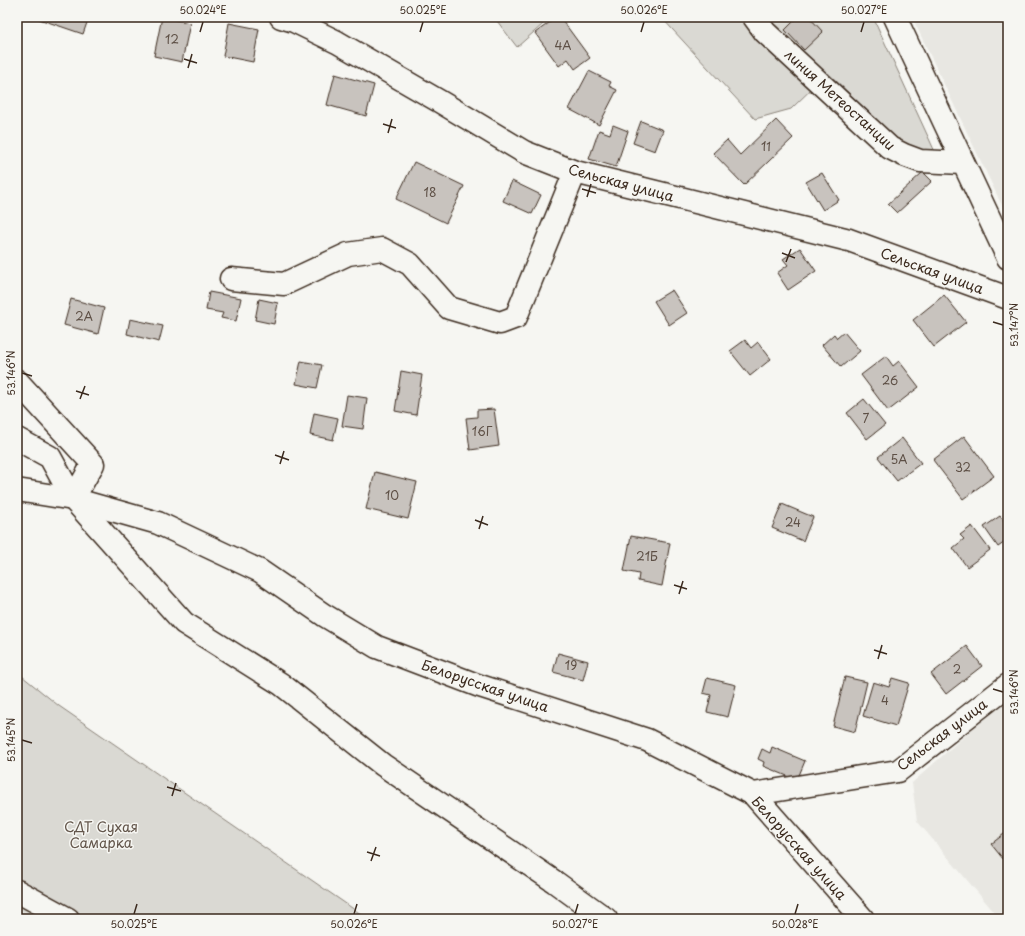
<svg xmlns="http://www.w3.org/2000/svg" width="1025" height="936" viewBox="0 0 1025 936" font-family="'Playpen Sans',sans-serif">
  <rect width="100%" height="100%" fill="#f6f6f2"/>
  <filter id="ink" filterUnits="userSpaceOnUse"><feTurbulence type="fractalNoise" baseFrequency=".025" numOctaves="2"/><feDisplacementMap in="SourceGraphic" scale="8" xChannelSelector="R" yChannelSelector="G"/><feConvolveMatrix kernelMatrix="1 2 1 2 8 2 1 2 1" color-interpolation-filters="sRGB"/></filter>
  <g filter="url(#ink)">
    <path fill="#e8e7e2" d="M912,17h96v201z
      M1008,697v222h-8l-83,-98 -5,-38z"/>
    <path fill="#dad9d3" stroke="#8a8278" d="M494,17h57l-34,30z
      M661,17h212l63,137 -33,-9 -75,-72 -37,36 -36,10z
      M17,672l42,34 309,213h-351z"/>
    <path fill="#c8c3be" stroke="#3b2a1e" d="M39,17h50l-6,17 -44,-15z
      M162,17l28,6 -8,39 -28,-6z
      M557,17h3l30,41 -15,11 -7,-10 -9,7 -24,-33z
      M798,17h11l14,15 -19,18 -19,-20z
      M229,23l30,6 -6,33 -30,-6z
      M589,71l22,11 -2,4 8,4 -18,35 -30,-16z
      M335,74l39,11 -8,31 -39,-11z
      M776,120l17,18 -49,47 -31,-32 14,-13 13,15z
      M641,121l22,9 -8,21 -22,-8z
      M613,125l15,6 -12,36 -27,-8 10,-29 11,4z
      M414,162l50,24 -18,37 -50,-24z
      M923,172l9,9 -35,32 -9,-9z
      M822,173l17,27 -16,10 -17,-28z
      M512,181l29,14 -9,19 -29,-13z
      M800,248l16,23 -28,19 -11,-17 11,-8 -5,-6z
      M672,290l15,23 -18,12 -15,-24z
      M209,292l32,6 -5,23 -15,-3 2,-5 -17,-3z
      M944,295l22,27 -32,25 -21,-27z
      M71,299l33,9 -6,26 -34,-9z
      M259,299l19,4 -4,21 -19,-4z
      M130,319l33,7 -4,16 -32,-8z
      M844,332l16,19 -19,16 -19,-22 12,-11 3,4z
      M745,340l6,8 7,-6 13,17 -21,17 -20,-25z
      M886,356l7,10 6,-5 20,26 -31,24 -27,-36z
      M301,361l21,4 -5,23 -21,-4z
      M401,371l21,4 -6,40 -21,-4z
      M347,395l20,3 -4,31 -21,-3z
      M864,399l21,26 -18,14 -20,-26z
      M494,409l5,37 -29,4 -4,-32 11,-1v-7z
      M314,413l24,5 -5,22 -23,-5z
      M964,436l30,40 -31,23 -30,-39z
      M902,438l19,25 -24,18 -19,-24z
      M375,472l42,10 -9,37 -42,-10z
      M782,504l31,13 -10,24 -31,-13z
      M1000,516l8,11v13l-10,7 -14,-20z
      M972,526l18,24 -23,17 -14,-19 11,-9 -4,-4z
      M631,536l39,7 -8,43 -24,-5 1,-7 -15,-3z
      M967,646l15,20 -36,28 -15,-20z
      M558,653l30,8 -5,19 -30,-8z
      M845,677l22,5 -12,50 -22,-6z
      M707,678l29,7 -8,32 -21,-5 4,-17 -8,-2z
      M892,678l17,5 -13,43 -33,-10 10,-34 16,5z
      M772,747l33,14 -8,19 -34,-14 1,-4 -6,-3 4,-10 8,4z
      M1008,831v34l-17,-21z"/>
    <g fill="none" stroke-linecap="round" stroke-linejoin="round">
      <g stroke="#3b2a1e" stroke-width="25">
        <path id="minor" d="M281,17l13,4 43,21 102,59 85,51 51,20 274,68 159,58
          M754,17l11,15 125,116 14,7 16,6 43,2
          M895,17l113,241
          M231,279l53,5 64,-30 34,-5 28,15 39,44 51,15 16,-6 59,-145
          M17,381l76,83 -20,35
          M17,439l33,18 23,42 111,124 97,61 102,81 172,117 51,37
          M753,794l145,-23 110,-86
          M17,891l51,28"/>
      </g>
      <g stroke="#3b2a1e" stroke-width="25">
        <path id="major" d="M17,490l56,9 85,24 102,48 64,44 53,32 100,38 170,55 106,54 110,125"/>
      </g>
      <use href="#minor" stroke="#f6f6f2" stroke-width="22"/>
      <use href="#major" stroke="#f6f6f2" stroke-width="22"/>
    </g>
  </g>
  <path fill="none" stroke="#3b2a1e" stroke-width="1.5" d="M200,32l3,-10M420,32l3,-10M641,32l3,-10M861,32l3,-10M184,59l13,4M188,68l4,-14M383,124l13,4M388,133l4,-14M582,189l14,4M587,197l4,-13M782,253l13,5M786,262l5,-13M993,322l10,3M22,373l10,3M76,391l13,4M80,399l5,-13M275,455l14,5M280,464l4,-13M475,520l13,5M479,529l4,-13M674,585l13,4M679,594l4,-13M874,650l13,4M878,659l4,-14M993,689l10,3M22,740l10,3M167,787l14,4M172,796l4,-13M367,852l13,4M371,861l5,-14M134,914l3,-10M354,914l3,-10M575,914l3,-10M795,914l3,-10"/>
  <g text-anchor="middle" stroke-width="3" stroke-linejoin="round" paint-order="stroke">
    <g font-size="12" fill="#5e5046">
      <text x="172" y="44">12</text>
      <text x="563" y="50">4А</text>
      <text x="766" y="151">11</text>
      <text x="430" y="197">18</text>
      <text x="84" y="321">2А</text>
      <text x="890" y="385">26</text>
      <text x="866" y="423">7</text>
      <text x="482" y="436">16Г</text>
      <text x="899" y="464">5А</text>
      <text x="963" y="472">32</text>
      <text x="392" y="500">10</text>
      <text x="793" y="527">24</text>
      <text x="647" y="561">21Б</text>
      <text x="571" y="670">19</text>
      <text x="957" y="674">2</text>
      <text x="885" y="705">4</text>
    </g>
    <g font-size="14" fill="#3b2a1e" stroke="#f6f6f2">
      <text transform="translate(840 100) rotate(42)" y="5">линия Метеостанции</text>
      <text transform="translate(621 183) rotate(15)" y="5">Сельская улица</text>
      <text transform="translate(932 271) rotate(20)" y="5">Сельская улица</text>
      <text transform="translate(485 686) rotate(19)" y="5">Белорусская улица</text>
      <text transform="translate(942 735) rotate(-37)" y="5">Сельская улица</text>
      <text transform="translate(799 848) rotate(48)" y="5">Белорусская улица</text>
    </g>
    <g font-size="14" fill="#63564b" stroke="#f6f6f2">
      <text x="101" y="832">СДТ Сухая<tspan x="101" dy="16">Самарка</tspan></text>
    </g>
  </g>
  <rect width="1025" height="936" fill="none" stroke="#f6f6f2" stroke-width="44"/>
  <rect x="22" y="22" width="981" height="892" fill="none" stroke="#3b2a1e" stroke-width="1.5"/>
  <g font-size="10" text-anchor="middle" fill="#3b2a1e">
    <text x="203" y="14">50.024°E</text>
    <text x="423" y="14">50.025°E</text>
    <text x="644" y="14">50.026°E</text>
    <text x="864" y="14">50.027°E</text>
    <text transform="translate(1014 325) rotate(-90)" y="4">53.147°N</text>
    <text transform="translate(11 373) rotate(-90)" y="4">53.146°N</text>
    <text transform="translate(1014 692) rotate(-90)" y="4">53.146°N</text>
    <text transform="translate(11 740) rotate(-90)" y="4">53.145°N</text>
    <text x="134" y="928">50.025°E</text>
    <text x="354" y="928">50.026°E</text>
    <text x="575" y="928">50.027°E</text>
    <text x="795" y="928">50.028°E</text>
  </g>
</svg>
